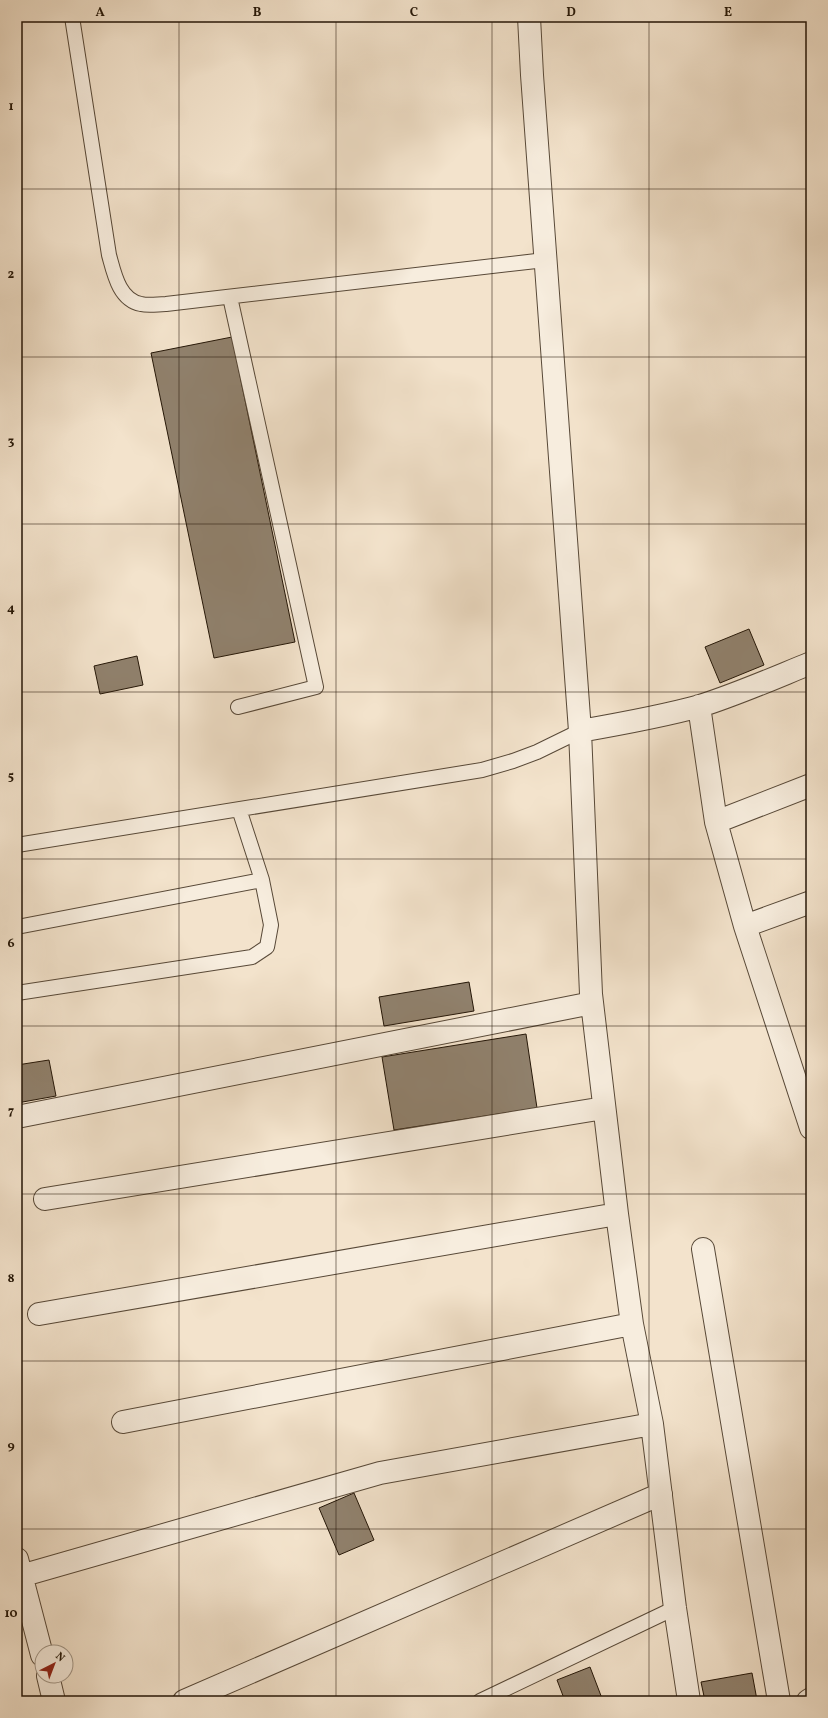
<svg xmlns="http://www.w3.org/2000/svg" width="828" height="1718" viewBox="0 0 828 1718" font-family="Vollkorn,serif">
  <rect width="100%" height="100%" fill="#f3e3cc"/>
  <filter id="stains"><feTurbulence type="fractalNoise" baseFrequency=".005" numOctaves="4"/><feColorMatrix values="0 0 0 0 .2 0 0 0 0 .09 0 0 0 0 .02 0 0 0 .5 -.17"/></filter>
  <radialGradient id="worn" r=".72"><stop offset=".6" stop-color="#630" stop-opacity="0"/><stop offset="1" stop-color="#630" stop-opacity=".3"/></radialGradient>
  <path fill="#90816d" stroke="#241607" d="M232,337l63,305 -81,16 -63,-305z
    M749,629l15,36 -44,18 -15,-36z
    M137,656l6,29 -43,9 -6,-28z
    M469,982l5,29 -90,15 -5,-29z
    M526,1034l11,74 -143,22 -12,-73z
    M49,1060l7,36 -39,7v-38z
    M354,1493l20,47 -35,15 -20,-47z
    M590,1667l13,34h-38l-8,-21z
    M752,1673l5,27 -52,1 -4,-19z"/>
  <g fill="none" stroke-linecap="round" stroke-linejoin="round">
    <g stroke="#584938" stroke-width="16">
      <path id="lane" d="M72,17l37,238c5,18 10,45 32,49 8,2 17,0 25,0l379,-44
        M230,297l86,390 -78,20
        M17,845l465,-75 31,-9 24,-9 43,-21
        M17,927l245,-47
        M17,993l235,-36 15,-10 4,-22 -9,-45 -23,-71
        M480,1701l195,-93"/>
    </g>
    <g stroke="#584938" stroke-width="24">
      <path id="street" d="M529,17l3,58 48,656 11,263 26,220 15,110 20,100 23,184 14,93
        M699,706l17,116 29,104 66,202
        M580,731c40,-7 80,-14 120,-25 38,-12 74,-28 111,-43
        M716,822l95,-37
        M745,926l66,-24
        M17,1117l575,-114
        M45,1199l559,-91
        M703,1249l76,452
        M39,1314l578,-100
        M123,1422l509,-98
        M17,1559l25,96
        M17,1577l363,-104 272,-49
        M48,1676l6,25
        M184,1701l477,-207
        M808,1701l3,-2"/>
    </g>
    <use href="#lane" stroke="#f7edde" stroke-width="14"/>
    <use href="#street" stroke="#f7edde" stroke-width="22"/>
  </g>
  <path fill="none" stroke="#241607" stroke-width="1" stroke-opacity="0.55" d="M179,17v1684M336,17v1684M492,17v1684M649,17v1684M17,189h794M17,357h794M17,524h794M17,692h794M17,859h794M17,1026h794M17,1194h794M17,1361h794M17,1529h794"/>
  <rect width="828" height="1718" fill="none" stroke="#f3e3cc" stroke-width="44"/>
  <g transform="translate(54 1664) rotate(42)"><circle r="19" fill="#f7edde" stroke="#a39788"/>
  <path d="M0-3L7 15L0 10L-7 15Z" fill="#8f2418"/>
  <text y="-6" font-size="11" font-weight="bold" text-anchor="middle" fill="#241607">N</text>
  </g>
  <rect x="22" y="22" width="784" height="1674" fill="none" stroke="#241607" stroke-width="1.5"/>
  <g font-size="13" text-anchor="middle" font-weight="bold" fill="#241607">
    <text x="100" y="16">A</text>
    <text x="257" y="16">B</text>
    <text x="414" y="16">C</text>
    <text x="571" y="16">D</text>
    <text x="728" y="16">E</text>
    <text x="11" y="110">1</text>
    <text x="11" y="278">2</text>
    <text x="11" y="445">3</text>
    <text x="11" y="612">4</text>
    <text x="11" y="780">5</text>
    <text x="11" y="947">6</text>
    <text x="11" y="1115">7</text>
    <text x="11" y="1282">8</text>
    <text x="11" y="1449">9</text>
    <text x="11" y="1617">10</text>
  </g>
  <rect width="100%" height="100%" filter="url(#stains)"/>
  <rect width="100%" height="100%" fill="url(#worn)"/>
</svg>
